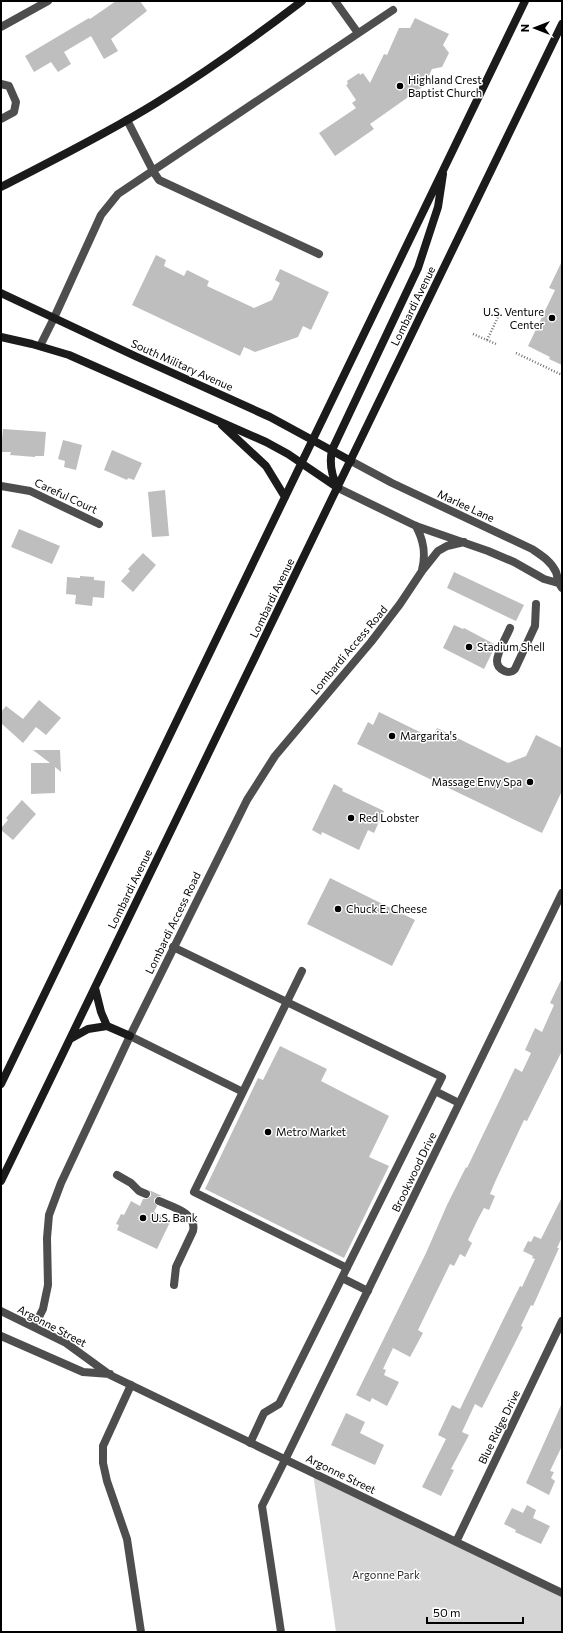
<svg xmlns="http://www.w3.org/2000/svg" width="563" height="1633" viewBox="0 0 563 1633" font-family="Commissioner,sans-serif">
  <rect width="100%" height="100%" fill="#fff"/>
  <path fill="#d5d5d5" d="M313,1473l249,124v35h-226z"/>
  <path fill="#bebebe" d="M116,1h24l7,10 -36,28 7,12 -14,8 -13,-23 -27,16 7,12 -13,8 -7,-10 -17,10 -9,-16 64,-38 1,1z
    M415,18l34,16 -6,11 6,8 -7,14 -10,2 -8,17 -54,38 4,5 -39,27 -16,-23 37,-25 -4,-5 4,-3 -10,-15 2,-1 -1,-3 12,-8 1,2 3,-2 7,10 14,-29 3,1 12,-27h11z
    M156,255l10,5 -2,6 20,10 3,-6 22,11 -2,5 47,22 18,-8 8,-17 -5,-3 5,-11 49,23 -18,38 -8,-4 -5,11 -43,15 -11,-5 -4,9 -108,-51z
    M562,261v104l-13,-6 1,-2 -22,-11 27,-56 -6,-2z
    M3,429l43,3 -2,24h-9v1l-25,-2 1,-3h-10z
    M63,440l19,5 -6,25 -12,-3 1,-6 -7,-2z
    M112,450l30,13 -8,17 -6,-2 -1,2 -23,-10z
    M165,490l4,46 -17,1 -4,-45z
    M19,529l41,17 -8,18 -41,-17z
    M143,553l13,12 -23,27 -12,-11 9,-10 -2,-2z
    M454,572l70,33 -8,16 -69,-33z
    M80,576l14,1v3l11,1 -1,17 -11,-1 -1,9 -17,-2 1,-9 -10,-1 1,-17 13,1z
    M454,625l9,4 1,-1 32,17 -12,24 -41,-21z
    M39,700l22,18 -15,17 -10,-8 -13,16 -22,-20v-11l5,-6 17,13z
    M379,712l53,26 5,-10 71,35 18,-7 10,-21 26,13v43l-20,42 -185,-89 11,-22 5,3z
    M33,750h27l1,22 -6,-5v26l-24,1v-31h19z
    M334,784l9,5 -1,2 42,20 -10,22 -6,-3 -9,20 -37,-18 -1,3 -9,-5z
    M22,800l14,14 -23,26 -12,-10v-2l7,-8 -2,-2z
    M330,878l85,42 -23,46 -85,-42z
    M562,978v73l-35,70 -3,-1 -29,62 -5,12 5,2 -6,14 -5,-2 -6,11 -10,21 4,3 -7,14 -5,-3 -6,12 -4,-2 -32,66 5,3 -13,24 -17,-9 -10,21 3,1 -2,5 15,7 -12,24 -15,-8 -2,4 -14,-7 70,-142 21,-48 19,-38 1,1 48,-100 7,4 9,-19 -6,-3 10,-22 7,4 12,-27 -4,-2z
    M280,1046l47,23 -6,12 68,35 -20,41 20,9 -45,92 -139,-69 53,-111 5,2z
    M149,1190l13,6h-4l-4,3v3l3,4 -3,6 17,8 -14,29 -40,-19 2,-5 -3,-1 5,-10 3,1 7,-14 9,5 3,-7h4l4,-3v-3z
    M562,1197v40l-5,11h2l-26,58 -2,-1 -10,21 2,1 -41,81 -7,-4 -13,28 7,3 -18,34 3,1 -13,26 -19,-9 24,-48 -8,-4 14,-30 8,4 43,-89 17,-34 2,1 13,-28 -3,-1 1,-2 -10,-5 5,-10 3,1 3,-6 7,3z
    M562,1403v43l-12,25 4,1 -3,6 4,3 -6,14 -23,-12z
    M346,1413l19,9 -5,11 24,12 -9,20 -44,-20z
    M527,1505l9,5 -3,8 17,8 -9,18 -26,-12 1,-2 -12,-6 8,-16 11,5z"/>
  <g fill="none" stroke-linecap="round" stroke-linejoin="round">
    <path stroke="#707070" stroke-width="2.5" stroke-dasharray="1 2" stroke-linecap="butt" d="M473,334l23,10
      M487,340l12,-25
      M516,353l46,22"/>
    <path stroke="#4e4e4e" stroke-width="8" d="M335,1l23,32
      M1,84l8,2 7,16 -2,10 -13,7
      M127,120l26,51 6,9 160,74
      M54,318l47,-103 17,-21 275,-184
      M510,628c-3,8 -13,24 -13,33 0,8 12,15 18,8l20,-43 1,-22
      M173,947l269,130 -163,327 -15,9 -14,30
      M302,971l-108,221 153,76
      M130,1036l113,56
      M435,1091l24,12
      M117,1175l14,8 8,8 7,3
      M159,1201c14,6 38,12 34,30l-17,36 -2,18
      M342,1278l26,13
      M131,1385l-28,61v17l4,18 20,58 14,93
      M281,1632l-19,-126 23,-46"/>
    <path stroke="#4e4e4e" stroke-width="8" d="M1,27l47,-26
      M40,346l14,-28
      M351,461l41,22 140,66c9,6 19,12 24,23 2,6 2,11 6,16
      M1,486l29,5 69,33
      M338,488l78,38 72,25 26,11 30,17 14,4
      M416,526c8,15 10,28 6,44
      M1,1311l65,32 44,32 452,218
      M34,1327l9,-18 5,-24 -1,-47 2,-23 12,-32 69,-147 117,-236 28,-44 96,-114 29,-38 22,-33 16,-20 9,-5 17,-4
      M1,1336l82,36 27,2
      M285,1460l277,-567
      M456,1542l106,-221"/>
    <path stroke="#1b1b1b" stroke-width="8" d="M1,187c52,-27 105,-53 155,-84 50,-31 99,-66 146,-102
      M1,293l134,63 135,61 81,44
      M1,337l31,7 37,11 197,87 22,12 50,34
      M222,425l44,41 19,31
      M338,488c-7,-13 -9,-24 -6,-38l86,-182 20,-61 5,-33
      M95,988l6,24 6,14
      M70,1039l18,-10 19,-3 23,10
      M1,1084l524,-1083
      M1,1181l561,-1157"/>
  </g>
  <g fill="#000" stroke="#fff" stroke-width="1.5">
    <circle cx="400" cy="86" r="4"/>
    <circle cx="552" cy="318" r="4"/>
    <circle cx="469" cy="647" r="4"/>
    <circle cx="392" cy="736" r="4"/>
    <circle cx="530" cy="782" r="4"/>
    <circle cx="351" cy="818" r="4"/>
    <circle cx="338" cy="909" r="4"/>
    <circle cx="268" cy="1132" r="4"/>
    <circle cx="143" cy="1218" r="4"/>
  </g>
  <g text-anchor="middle" stroke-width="3" stroke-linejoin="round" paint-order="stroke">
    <g font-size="11" fill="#000" stroke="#fff" text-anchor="start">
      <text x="408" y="84">Highland Crest<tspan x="408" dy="13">Baptist Church</tspan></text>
      <text x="544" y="316" text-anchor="end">U.S. Venture<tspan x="544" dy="13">Center</tspan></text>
      <text x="477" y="651">Stadium Shell</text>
      <text x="400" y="740">Margarita's</text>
      <text x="522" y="786" text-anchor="end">Massage Envy Spa</text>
      <text x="359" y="822">Red Lobster</text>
      <text x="346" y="913">Chuck E. Cheese</text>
      <text x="276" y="1136">Metro Market</text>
      <text x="151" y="1222">U.S. Bank</text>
    </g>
    <g font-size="11" fill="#000" stroke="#fff">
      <text transform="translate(413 306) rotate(-64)" y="4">Lombardi Avenue</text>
      <text transform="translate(182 365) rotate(24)" y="4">South Military Avenue</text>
      <text transform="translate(66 496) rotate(25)" y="4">Careful Court</text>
      <text transform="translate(466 506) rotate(25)" y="4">Marlee Lane</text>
      <text transform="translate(272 598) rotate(-64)" y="4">Lombardi Avenue</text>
      <text transform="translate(349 650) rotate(-50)" y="4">Lombardi Access Road</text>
      <text transform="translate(130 889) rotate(-64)" y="4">Lombardi Avenue</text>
      <text transform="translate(173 923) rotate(-64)" y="4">Lombardi Access Road</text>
      <text transform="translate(414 1172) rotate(-64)" y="4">Brookwood Drive</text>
      <text transform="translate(52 1326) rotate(28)" y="4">Argonne Street</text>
      <text transform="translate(499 1427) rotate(-64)" y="4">Blue Ridge Drive</text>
      <text transform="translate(341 1474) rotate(26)" y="4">Argonne Street</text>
    </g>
    <g font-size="11" fill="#2c2c2c" stroke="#fff">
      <text x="386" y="1579">Argonne Park</text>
    </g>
  </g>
  <rect width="563" height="1633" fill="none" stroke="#000000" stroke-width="4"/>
  <g transform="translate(535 28) rotate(270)" stroke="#ffffff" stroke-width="3" paint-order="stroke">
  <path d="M0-3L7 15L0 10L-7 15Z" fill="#000000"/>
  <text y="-6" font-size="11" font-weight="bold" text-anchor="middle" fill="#000000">N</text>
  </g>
  <path d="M427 1617v6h96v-6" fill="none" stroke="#000000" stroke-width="2"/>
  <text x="433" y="1617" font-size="12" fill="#000000" stroke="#ffffff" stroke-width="3" paint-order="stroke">50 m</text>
</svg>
